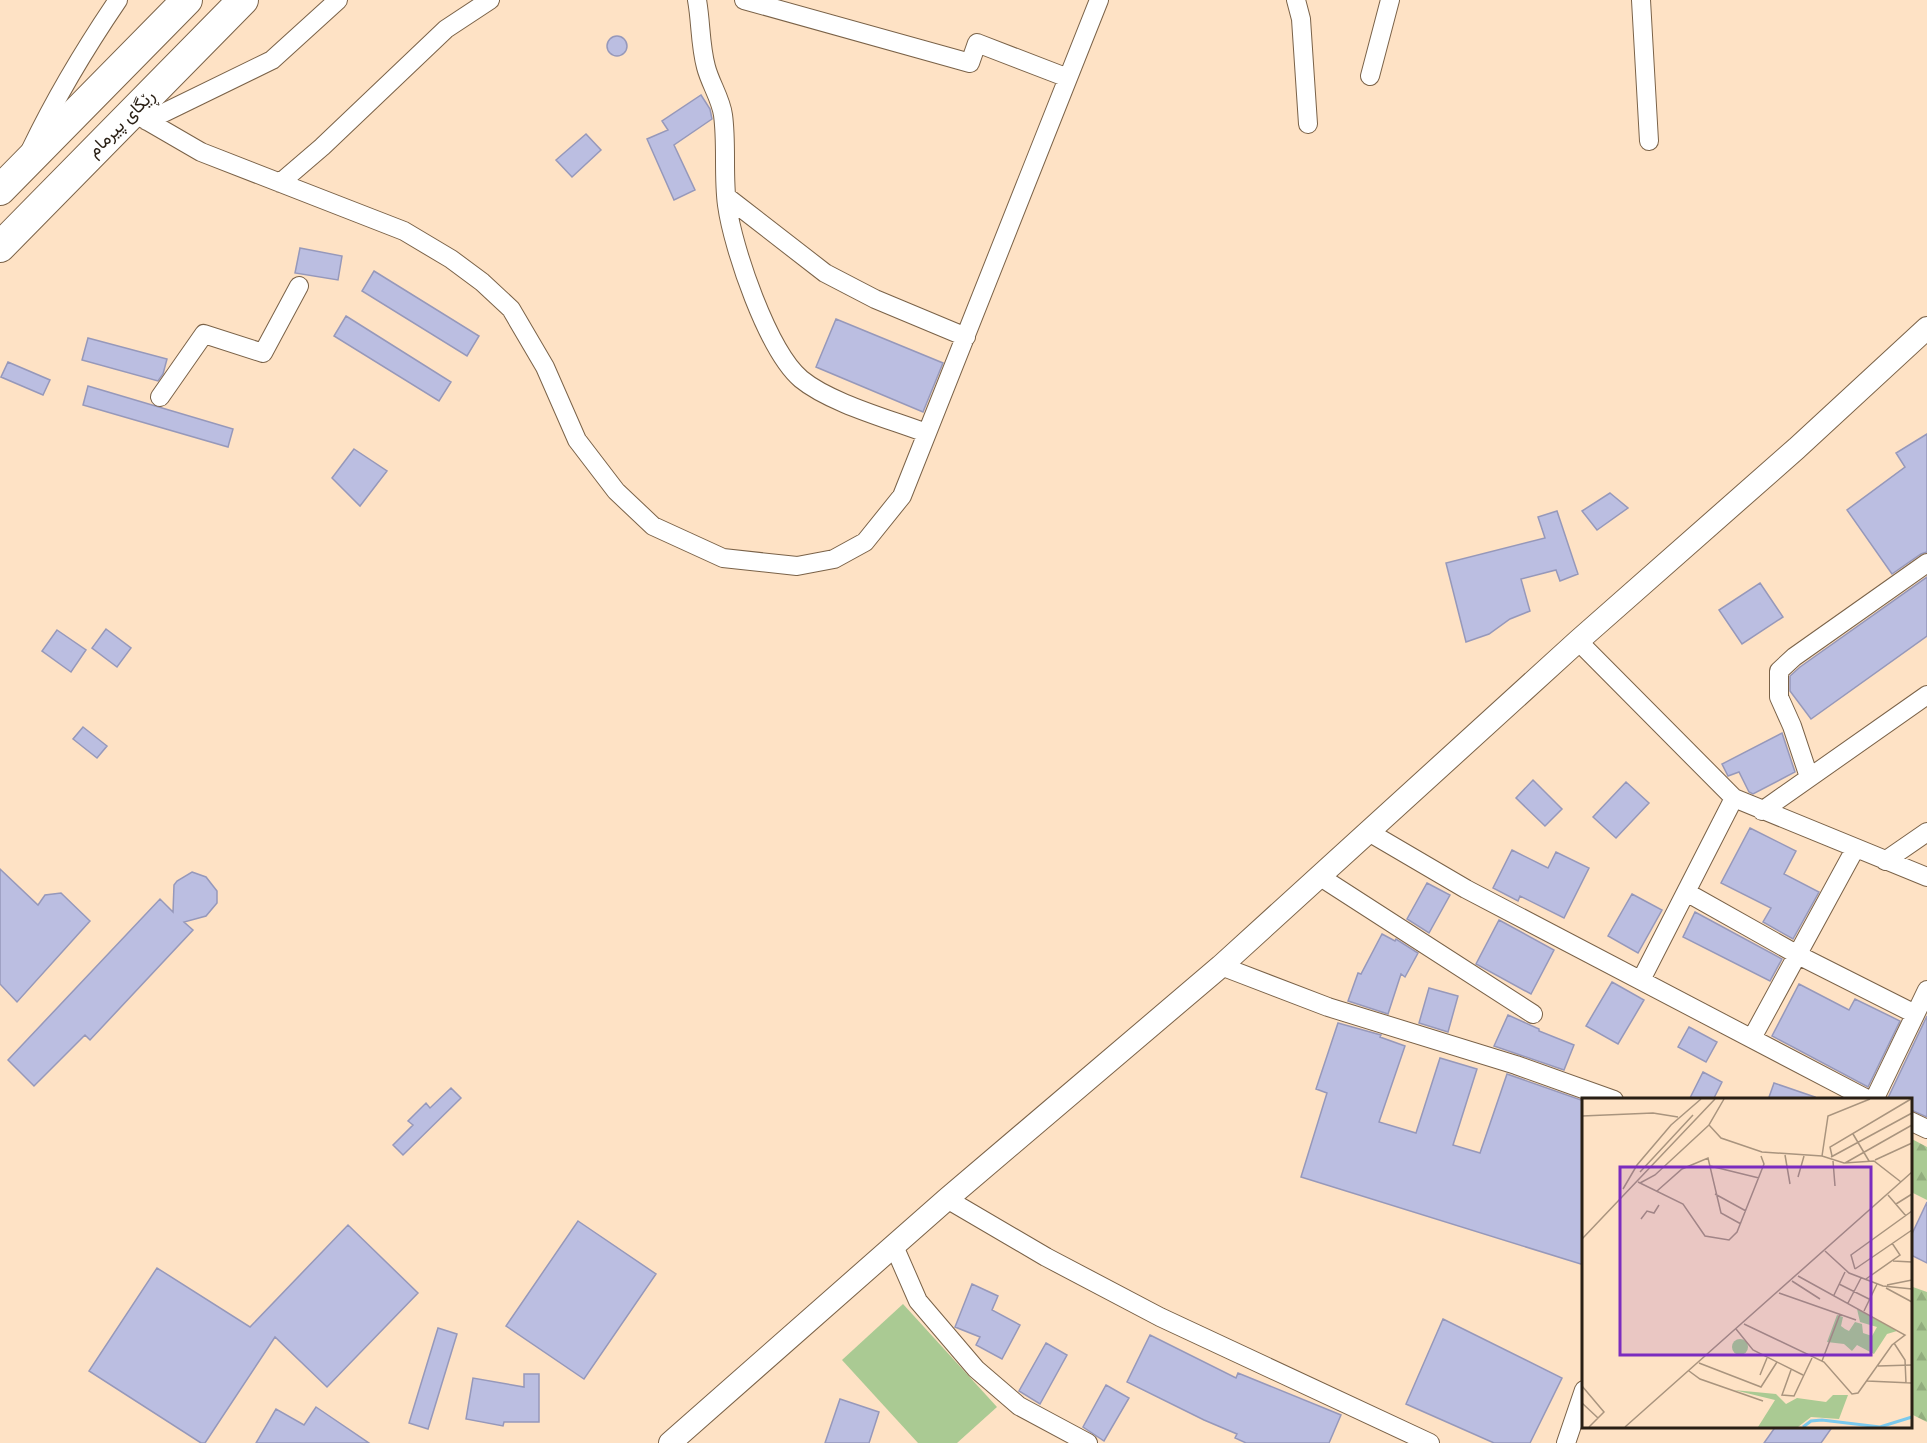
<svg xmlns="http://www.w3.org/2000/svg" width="1927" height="1443" viewBox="0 0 1927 1443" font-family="'PT Serif',Vazirmatn,serif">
  <defs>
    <pattern id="forest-firs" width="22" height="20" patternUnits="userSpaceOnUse" patternTransform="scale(1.5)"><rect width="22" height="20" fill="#aaca93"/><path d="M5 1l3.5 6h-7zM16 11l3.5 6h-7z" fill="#92ad7e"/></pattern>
  </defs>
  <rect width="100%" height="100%" fill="#fee2c5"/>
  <path fill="url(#forest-firs)" d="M1910,1138l17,9v53l-16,-8z
    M1910,1286l17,6v130l-16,-8z"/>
  <path fill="#aaca93" d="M903,1304l94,103 -40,36h-39l-76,-83z"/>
  <path fill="#bbbee1" stroke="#9698ba" stroke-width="1.5" d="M607 46a10 10 0 1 1 20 0a10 10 0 1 1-20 0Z
    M701,95l9,14 2,10 -38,26 21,45 -21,10 -27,-61 21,-9 -6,-9z
    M586,134l15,16 -29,27 -16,-17z
    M300,248l42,8 -4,24 -43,-7z
    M374,271l105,65 -12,20 -105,-65z
    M346,316l105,66 -12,19 -105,-65z
    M836,319l107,44 -20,49 -107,-45z
    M88,338l79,21 -4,15 -5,7 -76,-21z
    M8,362l42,18 -7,15 -42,-18z
    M88,386l145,43 -5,18 -145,-42z
    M1927,434v118l-6,2 -29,20 -45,-64 58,-43 -9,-14z
    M354,449l33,22 -27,35 -28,-28z
    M1610,493l18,15 -31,22 -15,-19z
    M1557,511l21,63 -18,7 -4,-11 -35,9 9,32 -20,8 -21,15 -23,8 -20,-79 99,-25 -7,-21z
    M1927,577v59l-116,83 -21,-28v-15l10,-9z
    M1760,583l23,34 -41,27 -23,-34z
    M106,629l25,19 -14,19 -25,-19z
    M57,630l29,20 -15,22 -29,-21z
    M83,727l24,19 -10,12 -24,-19z
    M1782,733l13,39 -42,22 -4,-2 -10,-20 -11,4 -6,-12z
    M1533,780l29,29 -17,17 -29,-28z
    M1626,782l23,21 -33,35 -23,-21z
    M1750,828l46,23 -12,23 35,18 -26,47 -30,-17 8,-14 -50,-25z
    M1512,850l36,18 8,-16 33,16 -25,50 -44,-22 -2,5 -25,-13z
    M0,869l38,36 7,-10 16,-2 29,28 -73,81 -17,-18z
    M192,872l14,5 11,14v12l-11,13 -22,6 9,8 -103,110 -5,-5 -51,51 -26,-26 152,-161 13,13 1,-27 3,-4z
    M1427,883l23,12 -21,38 -22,-14z
    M1632,894l30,16 -24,43 -30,-17z
    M1695,912l87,47 -12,22 -87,-44z
    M1499,920l55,30 -23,44 -55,-30z
    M1382,934l13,7 1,-2 22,14 -13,24 -4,-3 -13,40 -40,-13 10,-28 3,1z
    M1612,982l32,18 -26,44 -32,-18z
    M1799,984l50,26 6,-11 45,22 -32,66 -96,-51z
    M1429,988l29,8 -10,36 -29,-9z
    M1508,1015l31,14v2l35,14 -10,25 -70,-24z
    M1927,1016v101l-16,-7v-10h-24z
    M1338,1023l43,12 -1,2 25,9 -26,76 37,11 24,-75 37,11 -24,76 27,8 27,-79 77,27v164l-283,-88 26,-84 -11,-4z
    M1689,1027l28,15 -11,20 -28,-15z
    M1703,1072l19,10 -9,18h-24z
    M1774,1083l41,14 -1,3h-46z
    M451,1088l10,10 -58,57 -10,-10 20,-20 -5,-4 18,-18 4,5z
    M1927,1202v61l-16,-8v-19z
    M578,1221l78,53 -72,105 -78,-53z
    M348,1225l70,68 -91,94 -52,-50 -70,106h-4l-112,-72 68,-103 93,59z
    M972,1284l26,12 -6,14 28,15 -18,34 -26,-14 4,-8 -25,-10z
    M1443,1319l119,59 -32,65h-36l-88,-39z
    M438,1328l19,6 -29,95 -19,-6z
    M1150,1335l86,43 2,-5 103,42 -12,28h-83l-11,-5 2,-4 -33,-14 -77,-38z
    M1046,1343l21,12 -27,49 -21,-13z
    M524,1374h15v48h-35l-1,4 -37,-7 7,-41 51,9z
    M1106,1385l23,13 -25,43 -21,-14z
    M840,1399l39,13 -10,31h-44z
    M316,1407l53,36h-113l20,-34 28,16z
    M1776,1426h57l-12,17h-57z"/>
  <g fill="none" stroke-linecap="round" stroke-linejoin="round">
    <g stroke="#7a6248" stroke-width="20">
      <path id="minor" d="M697,0c4,22 3,45 9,67 4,16 15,32 17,48 4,29 0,60 4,90 6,44 41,146 74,174 29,24 88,40 125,54
        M744,0l226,63 7,-20 91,35
        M1296,0l5,19 7,105
        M1641,0l8,141
        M1370,76l20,-76
        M132,112l69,40 203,79 47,28 31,23 29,27 34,58 32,73 39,51 37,35 70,32 74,8 37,-7 31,-17 37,-46 197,-496
        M147,121l125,-61 66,-60
        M31,149c25,-52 55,-102 87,-149
        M280,183l42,-36 124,-118 44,-29
        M727,197l98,76 50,26 91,38
        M160,397l44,-63 59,19 36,-67
        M1578,641l156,157 193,79
        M1809,777l-17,-51 -13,-29v-26l15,-14 133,-94
        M1762,811l165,-116
        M1367,831l99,58 403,211
        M1885,861l42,-29
        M1319,876l214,138
        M1686,892l112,63 117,59
        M1221,966l107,41 188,58 98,35
        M1641,980l93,-182
        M1752,1038l103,-189
        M1874,1100l53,-110
        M1910,1121l17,8
        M947,1199l99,58 114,60 270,126
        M894,1246l24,55 58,68 43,37 69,37
        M1566,1443l18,-53"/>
    </g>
    <g stroke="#7a6248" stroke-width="24">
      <path id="tertiary" d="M670,1443l277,-244 274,-233 357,-325 219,-193 130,-120"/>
    </g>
    <g stroke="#7a6248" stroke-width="32">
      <path id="trunk" d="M0,190l187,-190
        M0,247l243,-247"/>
    </g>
    <use href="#minor" stroke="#fff" stroke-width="18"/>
    <use href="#tertiary" stroke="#fff" stroke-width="22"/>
    <use href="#trunk" stroke="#fff" stroke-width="30"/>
  </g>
  <g text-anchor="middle" stroke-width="5" stroke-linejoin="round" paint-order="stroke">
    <g font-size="18" fill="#291f14" stroke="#fff">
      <text transform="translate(121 123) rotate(-45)" y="6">ڕێگای پیرمام</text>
    </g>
  </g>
  <g transform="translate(1582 1098)">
    <rect width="330" height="330" fill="#fee2c5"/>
    <path d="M275,211l40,22 -10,3 -13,20 -17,-9 -5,6 -8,-7 -17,-2 10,-27 6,2 -2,9 4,3 4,2 6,-9 7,2 1,9 9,3 5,-9 -17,-5zM152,292l42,4 10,10 11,-6 29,4 7,-7h15l-9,24 -28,-2 -13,10h-40l17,-27z" fill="#aaca93"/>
    <path d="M150 249a8 8 0 1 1 16 0a8 8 0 1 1-16 0Z" fill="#aaca93"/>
    <path fill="none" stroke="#7ac9ed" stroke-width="3" d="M221,329l8,-6 11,-1 58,7 32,-10"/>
    <path fill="none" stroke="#a9947e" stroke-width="1.5" d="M142,1l-15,26 12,13 41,14 60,4 22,7 30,-2 27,21M0,18l71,-3 25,4M271,36l16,27M203,57l5,29M240,58l6,-40 42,-17M250,58l-2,-9 81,-48M249,59l81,-44M293,62l37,-17M251,63l2,25M263,65l67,-38M128,68l49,12M58,74l53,-57M216,79l6,-21M56,84l45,22 22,32 24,4 8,-8 27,-68 -3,-8M58,85l15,-8 54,-50M41,91l14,-24 34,-40 30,-26M75,93l25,-22 26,-11 13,55 20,11M133,96l31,17M306,97l18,21M314,106l16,-10M59,121l6,-8 7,2 5,-8M0,141l133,-140M243,153l24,22 34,13 29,3M311,163l19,1M273,171l-4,-14 61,-44M273,171l57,-39M284,181l34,-24 -8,-12M210,183l28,18M257,186l30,15M305,187l25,-5M304,190l26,14M197,195l77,27M252,197l11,-23M266,205l13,-25M282,213l13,-27M162,226l80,38 28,32 6,-1 34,-48 13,-10 -107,-59M154,231l17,21 50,25M312,245l11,17 1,23M240,263l18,-47M117,265l62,24 16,-25M296,268l34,-1M209,272l-9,25 12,1 18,-38M107,273l11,8 63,22M178,277l7,-17M285,283l45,2M0,288l22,26 -15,15M0,305l16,15M43,329l287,-255"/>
    <path fill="#7b2cbf" fill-opacity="0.15" stroke="#7b2cbf" stroke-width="3" d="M38,69h251v188h-251z"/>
    <rect width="330" height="330" fill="none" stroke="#291f14" stroke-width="3"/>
  </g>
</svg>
